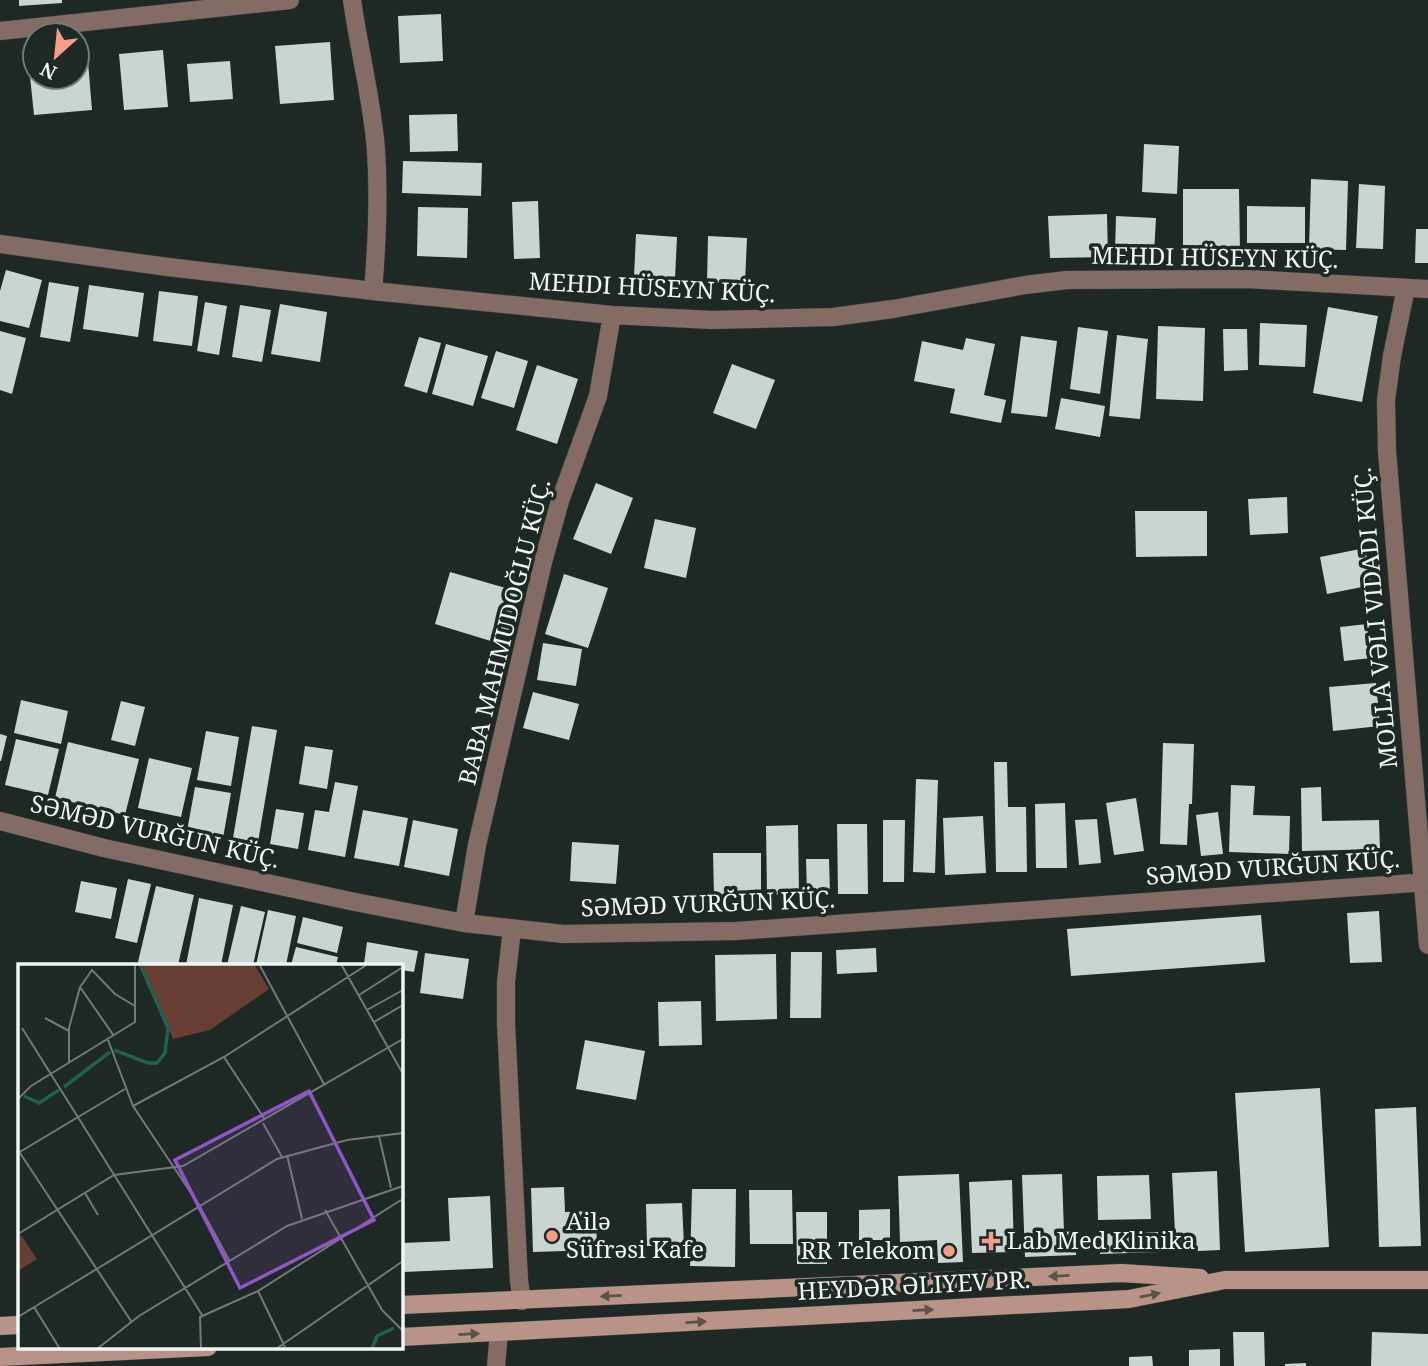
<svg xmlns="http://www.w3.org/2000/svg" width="1428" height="1366" viewBox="0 0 1428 1366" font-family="'Noto Serif',serif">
  <rect width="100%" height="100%" fill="#1e2824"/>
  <path fill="#c9d5d0" d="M19,0h43v3l-43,3z
    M441,14l2,47 -43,2 -2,-47z
    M330,42l4,58 -54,4 -5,-58z
    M163,50l5,57 -44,3 -5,-56z
    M230,61l3,38 -43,3 -3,-38z
    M88,62l4,48 -58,5 -5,-48h6v10h42v-14z
    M457,114l1,37 -48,1 -1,-37z
    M1144,144l35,2 -2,48 -35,-2z
    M403,161l79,2 -1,33 -79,-3z
    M1311,179l37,2 -2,69 -37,-1z
    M1359,184l26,2 -2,63 -27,-1z
    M1183,189h56l1,63 -57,-1z
    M538,201l2,57 -26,1 -2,-57z
    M1247,206l58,1v36h-58z
    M418,207l50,1 -1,50 -50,-2z
    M1107,214l1,43 -58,1 -2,-42z
    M1116,216l40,2 -2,36 -39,-2z
    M1416,229h12v34h-13z
    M636,234l41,3 -2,42 -41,-2z
    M708,236l39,2 -2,46 -38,-2z
    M6,270l36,10 -13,48 -29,-7v-30z
    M49,282l30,5 -9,55 -30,-5z
    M89,285l55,8 -6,44 -55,-8z
    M159,291l39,5 -6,50 -39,-5z
    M205,302l22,4 -8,49 -22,-4z
    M280,304l47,8 -7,50 -49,-8z
    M240,305l31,5 -9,52 -30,-5z
    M1328,307l50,9 -16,86 -49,-9z
    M1260,323l47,2 -2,42 -46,-2z
    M1158,326l47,2 -2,73 -47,-2z
    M1078,327l30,4 -8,63 -30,-5z
    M1223,329h24l1,41 -24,1z
    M0,331l26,7 -14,56 -12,-4z
    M1117,335l31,4 -8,80 -31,-3z
    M1021,336l36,5 -10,76 -36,-4z
    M419,337l22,6 -14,50 -23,-7z
    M966,338l29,6 -11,51 22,5 -5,23 -51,-10 5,-24 -41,-8 8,-40 41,9z
    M446,344l42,12 -15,50 -41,-12z
    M496,351l32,10 -14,47 -33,-10z
    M732,364l43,16 -19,49 -43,-16z
    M537,365l41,14 -21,65 -41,-14z
    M1061,398l44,8 -5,31 -45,-8z
    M596,483l37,15 -22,56 -38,-15z
    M1287,497l1,36 -38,2 -2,-36z
    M1135,511h72v45l-71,1z
    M655,519l41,9 -10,50 -42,-10z
    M1365,548l7,37 -45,9 -7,-37z
    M450,572l70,20 -16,53 -69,-21z
    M564,574l44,14 -20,60 -43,-14z
    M1367,624l4,34 -27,3 -4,-34z
    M543,643l39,6 -6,37 -39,-6z
    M1376,683l4,43 -47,5 -4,-44z
    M533,692l46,12 -10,36 -46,-12z
    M21,700l47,11 -7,33 -47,-11z
    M121,701l24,6 -10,39 -24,-6z
    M252,726l25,4 -19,112 -25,-4z
    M206,731l33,6 -8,49 -34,-6z
    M0,734l7,2 -6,25h-1z
    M16,739l43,10 -11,46 -43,-10z
    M68,742l71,17 -14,56 -70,-17z
    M1163,743l31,1 -2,60h-3l-2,41 -27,-1z
    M305,746l28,4 -6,39 -28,-5z
    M149,758l43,10 -11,49 -43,-9z
    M994,762h13l1,45h18l1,65h-31z
    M916,779l22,1 -3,93 -22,-1z
    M335,782l23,4 -13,71 -37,-7 7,-40 14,2z
    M1231,785l24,1 -2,29 37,1 -1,38 -60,-2z
    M195,787l36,6 -8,45 -36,-7z
    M1321,787l1,34 57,-1 1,29 -78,2 -1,-63z
    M1136,798l8,53 -30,4 -8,-52z
    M1065,803l2,65h-31l-1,-64z
    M276,809l28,4 -6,36 -28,-5z
    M363,810l45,8 -9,48 -45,-8z
    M1218,812l5,42 -22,2 -5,-41z
    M983,816l3,57 -41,2 -2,-57z
    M1097,819l4,44 -22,2 -4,-45z
    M413,820l45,9 -9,47 -45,-9z
    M883,820h22l-1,62h-21z
    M837,824h30l1,70h-30z
    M798,825l1,69 -32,1 -1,-69z
    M572,842l47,3 -3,39 -46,-3z
    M713,853h48v43h-47z
    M806,859h23l1,34 -23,1z
    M128,879l23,5 -14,59 -22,-5z
    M81,881l36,7 -6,31 -36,-7z
    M156,886l38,9 -16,70h-28l-12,-3z
    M199,898l34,7 -12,60h-35z
    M241,906l24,6 -12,53h-26z
    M268,910l28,6 -10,49h-30z
    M1379,911l3,51 -32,1 -3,-50z
    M1261,915l4,47 -194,14 -4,-47z
    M303,917l40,10 -6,26 -40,-10z
    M367,942l51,9 -4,21 -13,-2v-5l-37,-1z
    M296,947l42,10 -2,8h-45z
    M876,948l1,24 -40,2 -1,-24z
    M791,952h31l-1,66h-31z
    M425,953l44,6 -6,40 -43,-6z
    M776,954l1,65 -61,2 -1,-66z
    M701,1001l1,44 -43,1 -1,-44z
    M585,1040l60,11 -9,49 -60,-11z
    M1320,1088l9,159 -84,5 -10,-159z
    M1416,1107l5,139 -42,1 -4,-138z
    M1217,1171l3,79 -44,2 -4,-79z
    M959,1174l4,88 -25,1 -1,-23 -37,2 -2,-66z
    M1062,1174l2,58 12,-1v24l-51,2 -3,-82z
    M1149,1175l2,44 -53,1 -1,-44z
    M1012,1180l2,72 -42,1 -3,-71z
    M564,1187l1,25 31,-1 1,39 -64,2 -2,-64z
    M692,1189h44l-1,78 -45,-1z
    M749,1190h43l1,54h-43z
    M490,1196l3,72 -89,4 -2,-29 48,-2 -2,-43z
    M682,1203l2,42 -37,1 -1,-42z
    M890,1209v31h-31v-30z
    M796,1212h31v52h-30z
    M1158,1232l1,20 -59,2v-20z
    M1233,1332h31l1,34h-31z
    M1372,1332l56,2v32h-57z
    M1220,1349v17h-31v-16z
    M1152,1356l1,10h-24v-9z
    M1306,1363v3h-21v-2z"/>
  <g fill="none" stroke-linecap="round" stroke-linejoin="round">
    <g stroke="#3b4541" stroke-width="19">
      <path id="minor" d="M352,0c7,50 20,99 24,150 3,46 1,94 -3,141
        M0,31l290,-31
        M0,244l168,23 205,24 239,24 100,5 121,-3 60,-8 132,-24 42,-5 180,-1 181,10
        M1406,288l-14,68 -6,44 1,51 41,494
        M0,821l104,27 251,54 109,21 99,11 173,-3 692,-49
        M464,923l13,-78 66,-283 17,-61 38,-105 14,-81
        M512,929l-6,53v42l13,257 3,20
        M496,1366l3,-34"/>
    </g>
    <g stroke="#3b4541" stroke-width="19">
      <path id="secondary" d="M401,1305l720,-32 79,5
        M0,1326l19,-1
        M401,1337l728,-38 96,-19h203
        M0,1357l208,-10"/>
    </g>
    <use href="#minor" stroke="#846b64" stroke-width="18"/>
    <use href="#secondary" stroke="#b99288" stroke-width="18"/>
  </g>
  <defs><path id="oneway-solid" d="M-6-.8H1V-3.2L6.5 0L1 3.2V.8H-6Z" transform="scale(1.75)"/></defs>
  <g fill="#5c524c">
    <use href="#oneway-solid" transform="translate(1059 1276) rotate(177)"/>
    <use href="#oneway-solid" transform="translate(1150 1295) rotate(-11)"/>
    <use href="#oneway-solid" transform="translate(611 1296) rotate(177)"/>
    <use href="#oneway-solid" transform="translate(923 1310) rotate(-3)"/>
    <use href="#oneway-solid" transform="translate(696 1322) rotate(-3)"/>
    <use href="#oneway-solid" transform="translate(469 1334) rotate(-3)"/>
  </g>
  <g fill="#f49e89" stroke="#1e2824" stroke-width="2.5">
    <circle cx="552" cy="1236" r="7"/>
    <path d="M987.5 1230.5h7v7h7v7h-7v7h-7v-7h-7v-7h7z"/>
    <circle cx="949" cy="1251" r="7"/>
  </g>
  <g text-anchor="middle" stroke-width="7" stroke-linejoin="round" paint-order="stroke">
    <g font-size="24" fill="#eff6f3" stroke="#1e2824">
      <text transform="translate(1215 258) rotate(1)" y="8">MEHDI HÜSEYN KÜÇ.</text>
      <text transform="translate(652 288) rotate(3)" y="8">MEHDI HÜSEYN KÜÇ.</text>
      <text transform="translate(1376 618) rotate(-95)" y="8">MOLLA VƏLI VIDADI KÜÇ.</text>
      <text transform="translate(505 632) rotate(-76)" y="8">BABA MAHMUDOĞLU KÜÇ.</text>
      <text transform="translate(155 832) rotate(13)" y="8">SƏMƏD VURĞUN KÜÇ.</text>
      <text transform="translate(1273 868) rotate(-4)" y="8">SƏMƏD VURĞUN KÜÇ.</text>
      <text transform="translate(708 904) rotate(-2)" y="8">SƏMƏD VURĞUN KÜÇ.</text>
      <text transform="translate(914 1286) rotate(-3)" y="8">HEYDƏR ƏLIYEV PR.</text>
    </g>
    <g font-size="24" fill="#eff6f3" stroke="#1e2824" text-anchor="start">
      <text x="566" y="1230">Ailə<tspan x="566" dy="28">Süfrəsi Kafe</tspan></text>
      <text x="1007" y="1249">Lab Med Klinika</text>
      <text x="935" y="1259" text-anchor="end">RR Telekom</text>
    </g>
  </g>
  <g transform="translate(18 964)">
    <rect width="385" height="385" fill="#1e2824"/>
    <path d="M236,0l15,25 -59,41 -37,9 -32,-74zM3,271l16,24 -19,12v-34z" fill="#683d33"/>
    <path fill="none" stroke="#1f614d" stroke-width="3.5" d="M96,86l34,13h9l8,-10 3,-25 -28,-64M46,123l46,-35M6,132l15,7 20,-13M354,385l5,-13 17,-8"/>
    <path fill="none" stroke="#727a77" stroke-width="2" d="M241,0l65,120M323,0l62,110M341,31l44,-28M349,46l36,-20M27,54l24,13M356,58l29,-17M4,64l180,287M96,72l-34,-49 3,-4 9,-13 23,24 20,12M90,76l25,66 66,99 30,55M206,93l40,61M51,99v-35l11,-41M0,135l13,-13 104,-64v-58M115,142l91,-49 144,-93M245,159l19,34M361,172l12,52M0,186l113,171M0,189l107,-64M269,191l15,64M67,229l13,22M307,246l57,100 21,21M0,270l96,-59 69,-9 220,-127M240,327l27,56M16,343l26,42M0,353l259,-158 70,-19 56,-7M79,385l42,-33 148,-90 116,-40M183,385l-1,-32 58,-26 143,-91M258,385l127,-88"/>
    <path fill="#9254c9" fill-opacity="0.15" stroke="#9254c9" stroke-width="3.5" d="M291,127l65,129 -134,68 -65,-128z"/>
    <rect width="385" height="385" fill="none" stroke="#eff6f3" stroke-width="3.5"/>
  </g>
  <g transform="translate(56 56) rotate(207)"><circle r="33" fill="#1e2824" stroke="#727a77" stroke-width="2"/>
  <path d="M0-5L12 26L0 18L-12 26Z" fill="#f49e89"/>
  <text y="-10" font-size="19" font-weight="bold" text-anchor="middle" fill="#eff6f3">N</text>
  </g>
</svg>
